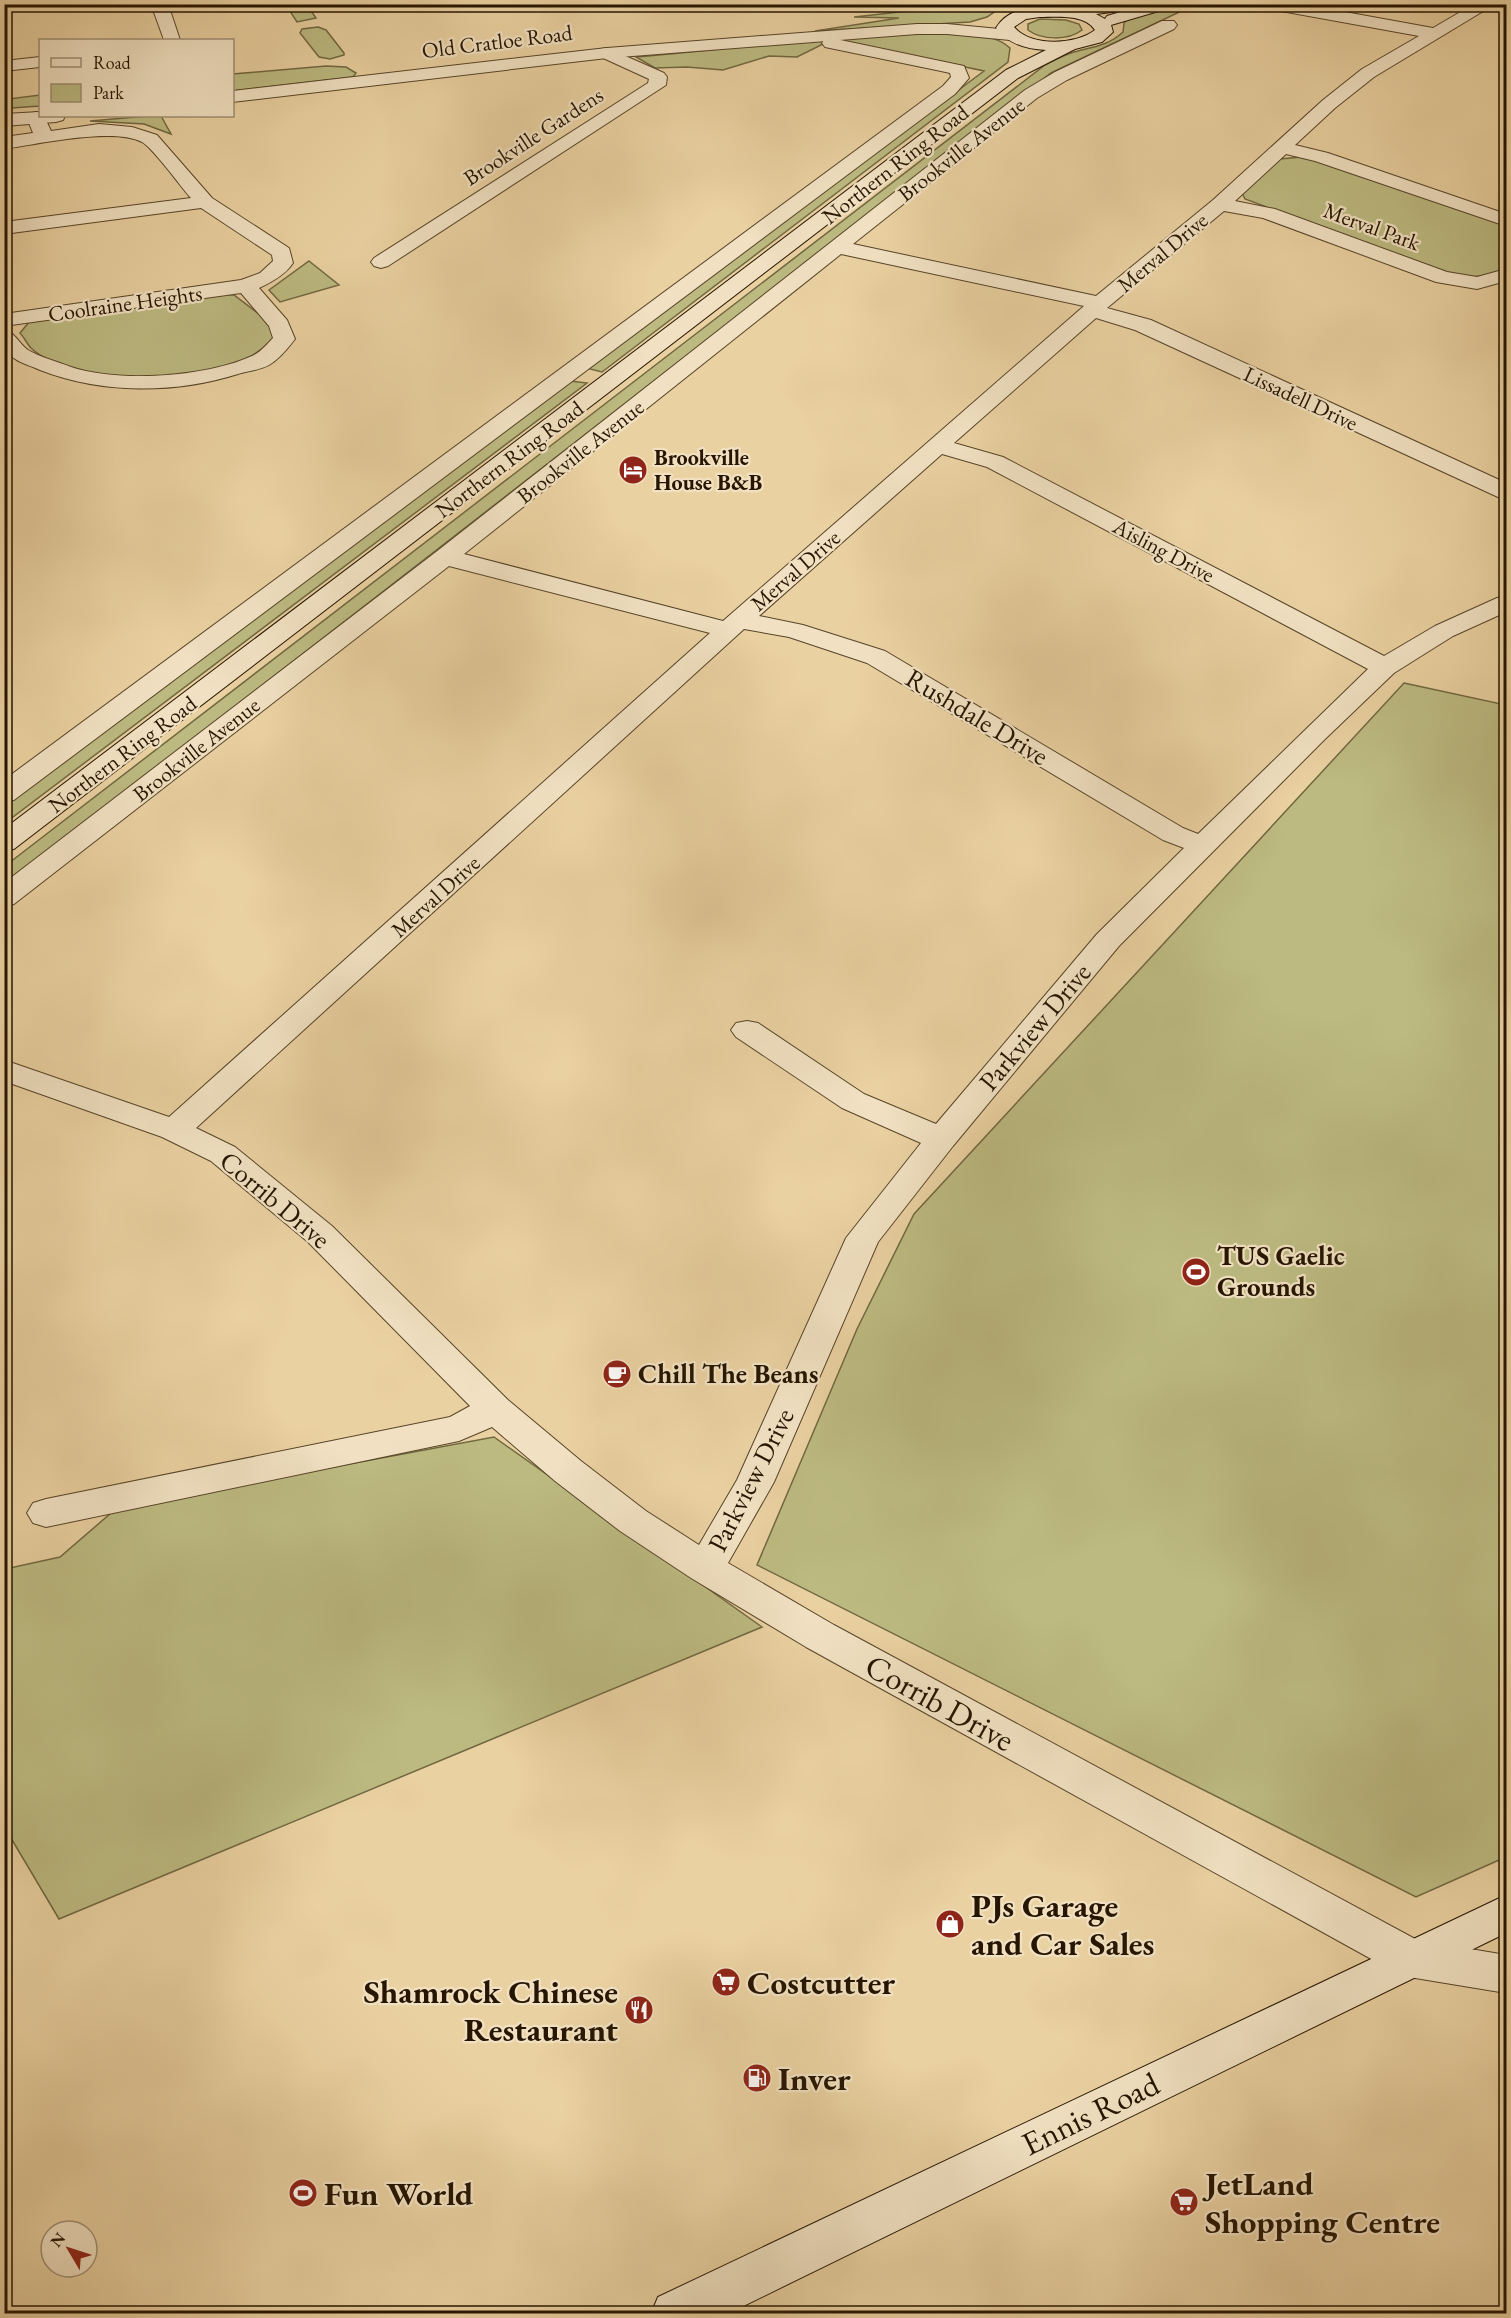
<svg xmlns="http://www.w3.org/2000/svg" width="1511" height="2318" viewBox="0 0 1511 2318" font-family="'EB Garamond',serif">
  <rect width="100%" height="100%" fill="#ead1a1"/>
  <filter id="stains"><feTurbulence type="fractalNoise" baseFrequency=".00333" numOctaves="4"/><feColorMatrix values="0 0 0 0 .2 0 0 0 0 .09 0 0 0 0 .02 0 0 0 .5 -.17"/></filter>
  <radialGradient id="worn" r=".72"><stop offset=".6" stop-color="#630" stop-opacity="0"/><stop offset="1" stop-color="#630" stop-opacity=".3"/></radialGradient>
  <path fill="#bcba81" stroke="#716840" stroke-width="1.5" d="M286,5h21l9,13 -19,4z
    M963,5h35l-1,5 -10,7 -17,5 -155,9 84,-13 -45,-1z
    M1175,5h19l-143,68 -1046,812v-19l1040,-801c8,-4 17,-9 26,-12 19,-6 36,-6 52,-21l1,-9 4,-4z
    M1040,19l26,1 13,4 3,6c-14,11 -41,10 -54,0v-6z
    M318,27l8,3 18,23v2l-14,4 -11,-2 -19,-24 2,-4z
    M962,33c17,3 35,3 48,15l-2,14 -406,310 -16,-4 398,-297 -151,-32 -36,18 -28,-1 -46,14 -36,-3 -32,1 -19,-11c109,-10 217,-23 326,-24z
    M326,66l20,1 10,6 -3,4 -120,14v-17z
    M40,95v11l-28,2 -4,-9z
    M148,116h13l10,18 -27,-10 -54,-3z
    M1301,157l10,1 195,67v44c-20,8 -34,9 -55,6l-206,-76 -3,-6 38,-34z
    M309,261l30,24 -59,17 -11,-12z
    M221,294l13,1 38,29 4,15c-10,6 -20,15 -31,21 -46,24 -175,25 -214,-12 -4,-4 -7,-11 -11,-15l10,-12z
    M570,381l17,2 -582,440v-29z
    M1404,683l102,22v1152l-90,40 -659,-332 100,-236 57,-115z
    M494,1437l268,190 -703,292 -54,-91v-259l55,-12 58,-50z"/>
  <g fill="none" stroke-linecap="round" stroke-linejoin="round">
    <g stroke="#574428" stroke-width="2">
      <path id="minor" d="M151,4h17l12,36h-16z
        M1262,4h39l132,24 41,-24h21l-121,73 -39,31 -40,37 33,8 178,61v12l-191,-65 -29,-7 -51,47 40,8 172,63 30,5 29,-8v12l-29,8 -41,-7 -173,-64 -39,-7 -117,97 44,12 355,163v16l-8,-2 -363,-167 -39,-12 -142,125 49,14 381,199 51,-30 62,-28 9,-2v16l-53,24 -59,37 -70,67 -205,206 -166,200 -75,96 -104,240 -46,81 106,62 583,315 89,15v38l-97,-16 -16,-6 -587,-324 -115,-69 -71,-47 -65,-50 -63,-54 -33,14 -413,86 -13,-4 -6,-10 6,-10 13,-4 404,-82 20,-11 -162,-164 -97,-81 -49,-24 -158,-56v-21l165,57 541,-484 -261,-67 -435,338 -10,3v-24l432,-331 589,-462 30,-18 107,-51h12l3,4 -3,4 -107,51 -30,18 -184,146 243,52 117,-96 110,-100 39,-31 57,-33 -149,-27zM841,254l243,52 -361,315 -259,-67zM942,454l45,13 381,202 -170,165 -15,-6 -298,-177 -82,-26 -44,-9zM744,629l45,8 78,26 296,177 21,8 -87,86 -161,190 -72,-30 -106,-71 -11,-2 -11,2 -5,7 5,7 106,71 79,35 -75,95 -109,242 -38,65 -53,-34 -65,-50 -73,-61 -176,-174 -97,-79 -39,-19z
        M831,38l133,28 5,12 -14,16 -941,706 -10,2v-22l939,-694 8,-9 -1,-4 -9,-2 -116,-24 -3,-4 3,-4z
        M607,48l57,25 3,4 -1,8 -278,181 -7,2 -7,-2 -3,-4 3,-4 274,-175 1,-4 -48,-22 -3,-4 3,-4z
        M40,57v10l-36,4v-10z
        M36,112l8,4 7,15 48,-7 33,3 25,8 55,63 77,50 4,15c-8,12 -21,19 -34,25l28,32 8,19c-6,8 -17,21 -26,26 -9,5 -21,6 -31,9 -63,20 -136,20 -198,-4 -14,-6 -26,-9 -36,-20v-20c12,3 15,14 24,20 12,7 30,12 43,17 48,16 135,10 181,-11 8,-3 15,-12 21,-18l-4,-12 -28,-33 -237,33v-12l237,-34 19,-7 13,-12 -1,-6 -71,-47 -197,26v-12l187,-24c-11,-12 -37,-49 -49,-56 -29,-15 -104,2 -138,7v-12l29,-4 -6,-15 2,-4z"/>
    </g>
    <g stroke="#574428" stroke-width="2">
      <path id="tertiary" d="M917,24h30l63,6 6,1 3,4 -3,4 -6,1 -63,-6h-30l-310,24 -375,44v-11l375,-43z
        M40,112v4h25l-2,4 -7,2 -52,4v-12z"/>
    </g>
    <g stroke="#261500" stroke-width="2">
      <path id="secondary" d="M1091,4h80l-2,4 -58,17 2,7 -11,10 -27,7 -57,29 -1004,771 -10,2v-22l1002,-759 40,-20c-20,-1 -38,-6 -50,-22 15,-25 47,-20 71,-20 8,0 16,-2 24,-4zM1127,10l-20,6 -2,3 -9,-5zM1040,17c17,0 45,-3 55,13 -19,15 -64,17 -81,-3l12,-8z
        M1506,1895v38l-779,381h-76l7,-17z"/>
    </g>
    <use href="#minor" fill="#f1e1c2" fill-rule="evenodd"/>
    <use href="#tertiary" fill="#f1e1c2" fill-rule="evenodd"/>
    <use href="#secondary" fill="#f1e1c2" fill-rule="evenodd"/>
  </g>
  <defs>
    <g id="hotel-disc" transform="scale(1.5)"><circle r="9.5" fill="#8f2418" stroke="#f1e1c2"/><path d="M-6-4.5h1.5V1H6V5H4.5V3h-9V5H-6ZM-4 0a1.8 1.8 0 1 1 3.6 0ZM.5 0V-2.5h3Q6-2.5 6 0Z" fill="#fff"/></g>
    <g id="stadium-disc" transform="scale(1.5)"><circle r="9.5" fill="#8f2418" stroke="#f1e1c2"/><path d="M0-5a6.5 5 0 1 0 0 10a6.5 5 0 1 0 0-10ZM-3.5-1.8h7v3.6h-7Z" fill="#fff"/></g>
    <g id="cafe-disc" transform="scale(1.5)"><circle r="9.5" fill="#8f2418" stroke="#f1e1c2"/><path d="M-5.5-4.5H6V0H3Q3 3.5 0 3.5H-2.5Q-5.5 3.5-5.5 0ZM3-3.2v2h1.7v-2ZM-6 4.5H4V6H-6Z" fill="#fff"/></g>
    <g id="shop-disc" transform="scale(1.5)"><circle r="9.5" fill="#8f2418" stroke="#f1e1c2"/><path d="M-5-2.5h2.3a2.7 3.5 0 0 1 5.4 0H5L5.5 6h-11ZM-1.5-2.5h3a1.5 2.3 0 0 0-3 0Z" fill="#fff"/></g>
    <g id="supermarket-disc" transform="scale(1.5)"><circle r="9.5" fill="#8f2418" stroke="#f1e1c2"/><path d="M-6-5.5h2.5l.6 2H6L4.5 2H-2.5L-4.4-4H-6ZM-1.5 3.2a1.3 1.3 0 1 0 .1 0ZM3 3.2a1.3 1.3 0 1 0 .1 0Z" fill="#fff"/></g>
    <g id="restaurant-disc" transform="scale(1.5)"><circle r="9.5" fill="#8f2418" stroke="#f1e1c2"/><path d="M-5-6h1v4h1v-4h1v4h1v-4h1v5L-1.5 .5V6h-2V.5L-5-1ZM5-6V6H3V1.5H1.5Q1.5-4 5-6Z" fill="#fff"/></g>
    <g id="fuel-disc" transform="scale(1.5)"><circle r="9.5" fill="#8f2418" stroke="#f1e1c2"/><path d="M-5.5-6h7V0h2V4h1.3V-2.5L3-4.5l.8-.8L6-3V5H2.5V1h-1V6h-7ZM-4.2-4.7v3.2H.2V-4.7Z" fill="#fff"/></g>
  </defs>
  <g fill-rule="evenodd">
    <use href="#hotel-disc" x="633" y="470"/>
    <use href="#stadium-disc" x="1196" y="1272"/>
    <use href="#cafe-disc" x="617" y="1374"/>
    <use href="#shop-disc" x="950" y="1924"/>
    <use href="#supermarket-disc" x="726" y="1982"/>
    <use href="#restaurant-disc" x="639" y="2010"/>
    <use href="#fuel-disc" x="757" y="2078"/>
    <use href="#stadium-disc" x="303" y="2193"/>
    <use href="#supermarket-disc" x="1184" y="2202"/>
  </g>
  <g text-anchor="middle" stroke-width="4.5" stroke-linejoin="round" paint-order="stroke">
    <g font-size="22" fill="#261500" stroke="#f1e1c2">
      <text transform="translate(497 41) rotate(-7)" y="8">Old Cratloe Road</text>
      <text transform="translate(533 136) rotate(-33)" y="8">Brookville Gardens</text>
      <text transform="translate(961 149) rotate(-38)" y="8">Brookville Avenue</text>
      <text transform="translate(895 164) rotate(-38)" y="8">Northern Ring Road</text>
      <text transform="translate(1372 226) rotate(20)" y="8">Merval Park</text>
      <text transform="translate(1162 252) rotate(-40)" y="8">Merval Drive</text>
      <text transform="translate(125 303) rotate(-8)" y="8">Coolraine Heights</text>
      <text transform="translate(1301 398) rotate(25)" y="8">Lissadell Drive</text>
      <text transform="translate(580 451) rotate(-38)" y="8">Brookville Avenue</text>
      <text transform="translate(509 459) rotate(-37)" y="8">Northern Ring Road</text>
      <text transform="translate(1164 550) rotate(28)" y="8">Aisling Drive</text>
      <text transform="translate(795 570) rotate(-41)" y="8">Merval Drive</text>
      <text transform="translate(196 749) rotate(-38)" y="8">Brookville Avenue</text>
      <text transform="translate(122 754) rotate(-37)" y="8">Northern Ring Road</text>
      <text transform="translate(435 896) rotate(-42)" y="8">Merval Drive</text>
    </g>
    <g font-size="22" font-weight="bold" fill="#261500" stroke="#f1e1c2" text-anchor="start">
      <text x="654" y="465">Brookville<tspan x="654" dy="25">House B&amp;B</tspan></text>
    </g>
    <g font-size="27" fill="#261500" stroke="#f1e1c2">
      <text transform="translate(977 717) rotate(31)" y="9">Rushdale Drive</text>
      <text transform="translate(1035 1027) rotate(-50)" y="9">Parkview Drive</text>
      <text transform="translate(275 1200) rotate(40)" y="9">Corrib Drive</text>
      <text transform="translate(751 1480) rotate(-63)" y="9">Parkview Drive</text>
    </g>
    <g font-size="27" font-weight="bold" fill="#261500" stroke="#f1e1c2" text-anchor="start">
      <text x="1217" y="1265">TUS Gaelic<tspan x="1217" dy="31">Grounds</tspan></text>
      <text x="638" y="1383">Chill The Beans</text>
    </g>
    <g font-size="33" fill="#261500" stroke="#f1e1c2">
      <text transform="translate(940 1702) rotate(29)" y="12">Corrib Drive</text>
      <text transform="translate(1090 2113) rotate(-26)" y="12">Ennis Road</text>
    </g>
    <g font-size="33" font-weight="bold" fill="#261500" stroke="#f1e1c2" text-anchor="start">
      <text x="971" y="1917">PJs Garage<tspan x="971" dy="38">and Car Sales</tspan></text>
      <text x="747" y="1994">Costcutter</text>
      <text x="618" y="2003" text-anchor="end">Shamrock Chinese<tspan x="618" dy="38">Restaurant</tspan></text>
      <text x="778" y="2090">Inver</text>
      <text x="1205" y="2195">JetLand<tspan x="1205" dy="38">Shopping Centre</tspan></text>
      <text x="324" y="2205">Fun World</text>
    </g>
  </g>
  <rect width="1511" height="2318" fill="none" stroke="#ead1a1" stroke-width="24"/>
  <rect x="6" y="6" width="1499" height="2306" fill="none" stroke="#261500" stroke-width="3"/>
  <rect x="12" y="12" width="1487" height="2294" fill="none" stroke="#261500" stroke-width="1.5"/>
  <rect x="39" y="39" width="195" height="78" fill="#f1e1c2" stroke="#a08f74" stroke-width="1.5"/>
  <rect x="51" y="58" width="30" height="9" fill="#f1e1c2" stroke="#a08f74" stroke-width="1.5"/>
  <text x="93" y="69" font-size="18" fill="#261500">Road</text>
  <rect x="51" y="84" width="30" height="18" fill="#bcba81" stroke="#a08f74" stroke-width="1.5"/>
  <text x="93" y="99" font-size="18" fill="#261500">Park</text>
  <g transform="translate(69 2249) rotate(309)"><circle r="28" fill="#f1e1c2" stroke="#a08f74" stroke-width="1.5"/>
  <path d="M0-4.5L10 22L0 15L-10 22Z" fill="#8f2418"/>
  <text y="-9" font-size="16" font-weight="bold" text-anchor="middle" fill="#261500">N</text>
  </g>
  <rect width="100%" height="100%" filter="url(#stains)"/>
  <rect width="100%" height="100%" fill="url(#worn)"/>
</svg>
